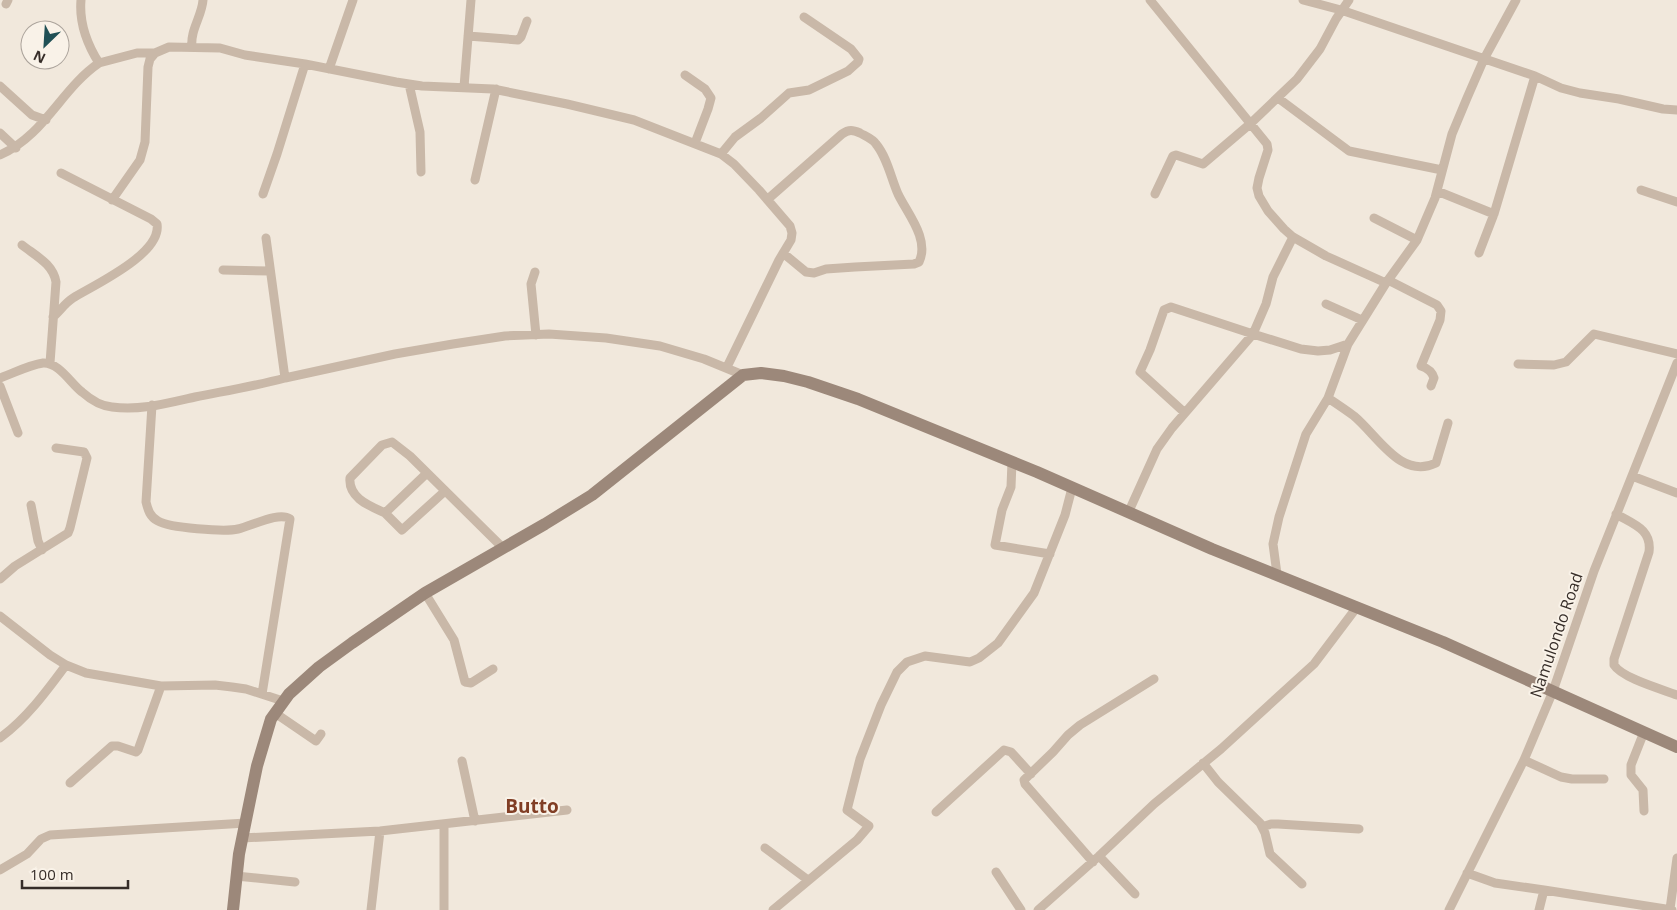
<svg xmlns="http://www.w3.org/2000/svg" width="1677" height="910" viewBox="0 0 1677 910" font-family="'Open Sans',sans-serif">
  <rect width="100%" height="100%" fill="#f1e8dc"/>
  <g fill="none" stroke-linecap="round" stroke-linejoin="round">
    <path stroke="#c9b8a8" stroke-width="9" d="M1150,0l117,144 1,6 -9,28 -2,10 2,8 9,15 16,18 9,8 33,19 60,27
      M1303,0l38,10 194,66 26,12 19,5 39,6 44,10 14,1
      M6,4l2,-4
      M468,36l50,4 3,-3 6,-16
      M192,47c-2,-17 10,-31 11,-47
      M99,63l38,-10h18
      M329,69l24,-69
      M685,75l20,14 6,9 -3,11 -13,34
      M409,84l11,48 1,40
      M0,86l32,29 14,5
      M464,87l7,-87
      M1278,98l71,53 93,19
      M0,133l16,15
      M721,154l14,-17 26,-19 28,-25 20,-3 39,-19 10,-9 1,-3 -8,-10 -47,-32
      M0,155c45,-20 61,-66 99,-92 -12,-19 -20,-40 -18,-63
      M475,180l21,-91
      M1641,190l36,12
      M1437,191l57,23
      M263,194l14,-40 28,-90
      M1155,194l18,-38 3,-1 27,9 47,-40 47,-45 23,-30 16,-30 13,-19
      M768,199l74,-65c7,-5 11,-4 18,-1 5,3 13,6 16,11 11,13 15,34 22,50 9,19 32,45 21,68l-5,2 -59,3 -29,2 -12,4 -8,-1 -23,-19
      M112,200l28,-40 5,-18 3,-75 2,-8 5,-6 14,-6 51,1 25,7 60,9 91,18 26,4 71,3 74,15 67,16 87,34 13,10 25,26 31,36 2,7 -1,7 -12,20 -52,107
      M1374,218l43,22
      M22,245c14,11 31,19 34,37l-6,81
      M1479,253l15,-39 41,-138
      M223,270l47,1
      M535,272l-4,12 5,51
      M1388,280l49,25 4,6 -1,9 -19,46c6,2 11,5 13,12l-3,8
      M1326,304l36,16
      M53,317c7,-6 12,-14 20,-19 21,-13 89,-44 84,-74l-6,-5 -90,-46
      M1518,364l36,1 12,-3 28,-28 83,20
      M0,378c14,-5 29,-13 43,-15 16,-1 28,21 39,29 9,8 18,14 30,15 28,4 56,-4 83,-10 30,-6 61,-11 90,-19l-19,-140
      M285,378l110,-24 58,-10 52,-8 44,-2 57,4 54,8 44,13 39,16
      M0,386l18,47
      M1328,398c9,6 18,12 26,18 24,20 47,64 82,47l12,-40
      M152,405l-6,97c2,8 4,15 12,19 11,7 67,11 80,8 14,-3 41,-18 52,-10l-28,175
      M1185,413l-45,-41 10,-22 14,-40 7,-3 82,27 13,-30 7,-27 20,-40
      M1012,462l-1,25 -9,23 -7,35 55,9
      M427,473l-42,40 17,17 43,-39
      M1632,476l45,17
      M31,505l7,36 4,9
      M1129,511l28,-62 15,-21 81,-94 48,15 17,2 12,-1 18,-6 38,-61 31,-43 18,-42 17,-64 15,-36 17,-39 32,-59
      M385,513c-15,-7 -37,-15 -35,-35l32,-33 10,-3 18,14 92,91
      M1616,514c17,10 36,15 33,38l-35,107v6c8,13 47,24 63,30
      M1277,574l-4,-30 6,-27 27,-83 22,-36 20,-54
      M0,579l15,-13 53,-33 2,-5 17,-70 -3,-6 -28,-4
      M425,593l29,47 11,42 6,1 22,-14
      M0,616l50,39 16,10 20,8 75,13 54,-1 17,2 14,2 37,12
      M275,713l41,28 5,-7
      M0,738c27,-20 46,-46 66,-73
      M1524,760l37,17 11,2h32
      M462,761l13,60
      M1203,763l15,19 42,41 5,10 5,21 32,30
      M70,783l42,-37h6l18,6 2,-2 23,-64
      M1644,811l-1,-21 -12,-15v-10l13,-33
      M936,812l68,-62 7,2 20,22
      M444,824v86
      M1262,827l9,-3h7l81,5
      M242,838l138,-7 187,-21
      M765,848l43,32
      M1099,856l36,38
      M1093,862l-68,-78 -1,-4 29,-28 15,-17 12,-10 74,-46
      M0,870l27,-16 14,-15 9,-4 196,-12
      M996,872l25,38
      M1467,873l28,10 49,7 -5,20
      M236,876l59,6
      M1544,890l128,20
      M1670,909l7,-51
      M371,910l9,-79
      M773,910l84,-70 12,-14 -22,-16 13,-51 21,-54 16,-33 10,-10 18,-6 45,6 9,-4 19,-15 36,-50 31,-78 7,-27
      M1038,910l61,-54 55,-52 67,-55 93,-85 43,-57
      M1449,910l75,-150 29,-69 41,-120 83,-208"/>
    <path stroke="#9c887a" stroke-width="12" d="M233,910l6,-56 18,-88 14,-47 18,-25 30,-27 33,-24 73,-50 120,-69 47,-29 151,-120 18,-2 23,3 24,6 50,17 179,73 175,77 231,93 234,105"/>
  </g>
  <g text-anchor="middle" stroke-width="4" stroke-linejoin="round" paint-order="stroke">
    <g font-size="16" fill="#362d28" stroke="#f9f2e8">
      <text transform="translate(1556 635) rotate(-71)" y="6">Namulondo Road</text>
    </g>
    <g font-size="19" font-weight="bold" fill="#813e25" stroke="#f9f2e8">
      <text x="532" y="813">Butto</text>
    </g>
  </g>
  <g transform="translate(45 45) rotate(205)"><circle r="24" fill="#f9f2e8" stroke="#aba39b"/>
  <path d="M0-4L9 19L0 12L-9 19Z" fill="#205055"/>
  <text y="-8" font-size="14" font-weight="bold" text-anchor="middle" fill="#362d28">N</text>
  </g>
  <path d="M22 880v8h106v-8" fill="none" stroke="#362d28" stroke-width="2.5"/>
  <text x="30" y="880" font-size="15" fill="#362d28" stroke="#f9f2e8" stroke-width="4" paint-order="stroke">100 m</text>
</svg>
